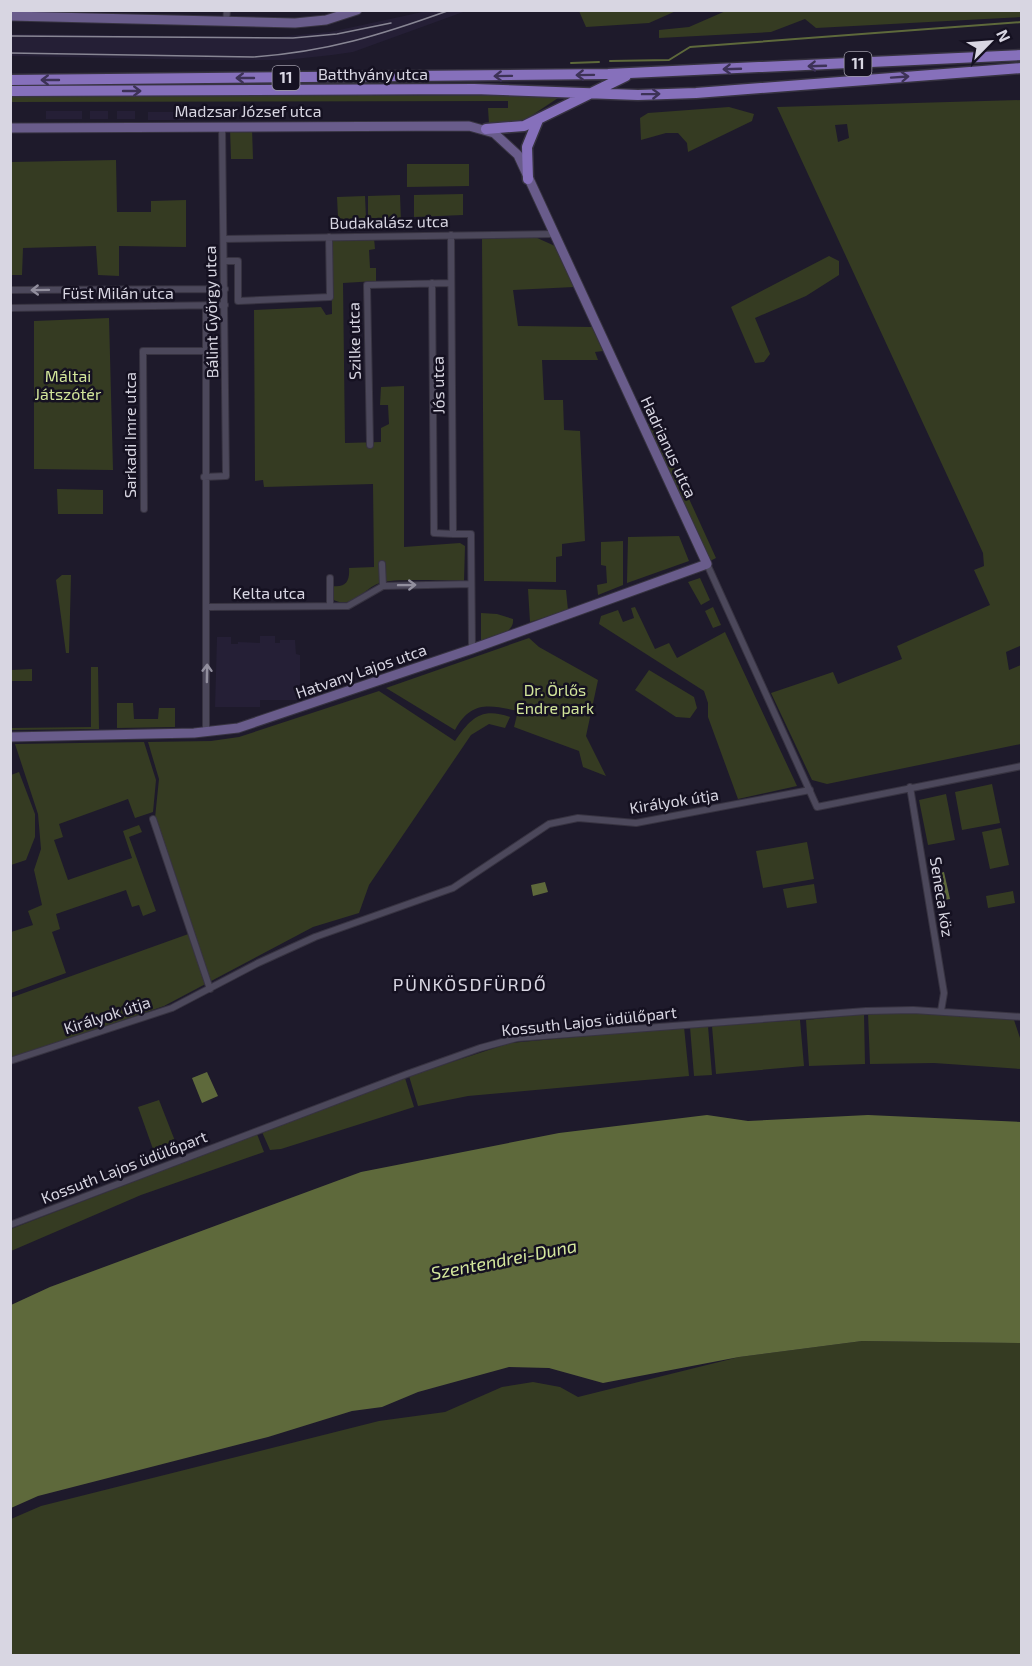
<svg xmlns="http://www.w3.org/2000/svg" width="1032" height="1666" viewBox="0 0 1032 1666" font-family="'Exo 2',sans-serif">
  <rect width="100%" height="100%" fill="#1e1a2b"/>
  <path fill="#251f36" d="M427,11h39l-113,41 -21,3 -47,5h-74l-200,-4v-22l266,3 53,-5z
    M46,111h36v8h-36z
    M90,111h18v8h-18z
    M117,111h18v8h-18z
    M148,112h36v8h-36z
    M260,636h15v7h5v-3h15l1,14 4,1v45h-40v7h-45l2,-70h14v7h7v-2l22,1z"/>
  <path fill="#353b22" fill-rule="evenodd" d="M728,10h293l1,7 -206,11 -11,-9 -34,13 -112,6v-8l30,-3z
    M579,11h97l-27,12 -63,4z
    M558,95v3l-33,22 -36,4 -1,-16h20v-7l-497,1 -1,-5z
    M1021,100l1,545 -16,7 3,18 12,-5v79l-194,40 -15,-4 -41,-87 62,-21 5,12 64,-25 -5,-13 93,-41 -16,-35 10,-4 -1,-13 -206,-446zM847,124l2,14 -11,4 -3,-17z
    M729,107l25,7 -2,7 -64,31 -1,-9 -9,-10h-12l-25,7 -1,-22 8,-5z
    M230,128h22l1,31h-22z
    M116,160l1,52h34v-11l35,-1v47l-67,-1v30l-21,-1 -2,-29 -73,2 -1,27h-10l-1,-113z
    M407,164h62v22l-62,1z
    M463,194v21l-49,2v-22z
    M400,195l1,26 -33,1v-26z
    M365,196l1,22 -22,3 -6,-4 -1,-20z
    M535,237l20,9 19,41 -61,3 5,36 74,1 11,24 -8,1 3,8h-56l2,40h19l1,30 16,1 5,110 -23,3v12l-6,1v25l-72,-1 -2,-343z
    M374,238l1,11 -6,1 1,18h6v13l-33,2 2,160 36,-1v-14l8,-4 -1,-19h-8l1,-18 23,-1v161l56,-4 5,3 -1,35c-18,0 -70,-3 -84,2 -15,4 -28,28 -48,16v-13c14,2 18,-5 17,-18l25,-1 -1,-83 -109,3 -1,-7 -8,1 -1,-171 67,-3 5,8 6,-1 -1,-74z
    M829,256l10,5v14l-33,21 -51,22 15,36 -6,8 -9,1 -24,-56z
    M109,318l4,152 -79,-1v-148z
    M654,422l62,136 -6,3 -63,-137z
    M57,489l46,1v24h-45z
    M679,536l10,25 -62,22 1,-46z
    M623,541v44l-25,10 -1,-10 10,-2 -1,-17 -5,-1v-23z
    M62,575h9l-2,78h-3l-10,-73z
    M700,578l10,22 -9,5 -13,-23z
    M528,589l38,1 2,20 -38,12z
    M635,607l20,42 14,-6 8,15 48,-26 72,154 -59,13 -30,-82v-14l-4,-12 -105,-67 2,-8 17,-6 5,12 11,-4 -3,-10z
    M713,607l8,18 -8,3 -8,-17z
    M481,613l16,1 16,5c2,15 -20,18 -32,22z
    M529,638l10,9 59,33 -12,56 20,40 -23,-9 -4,-16 -65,-24 4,-16c-28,-6 -47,-11 -63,19l-69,-42z
    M91,667h7l1,62 -88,1v-2l80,-1z
    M32,669v12h-21v-11z
    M649,670l45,27 3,11 -7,10 -14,-1 -41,-27z
    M379,691l76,50c16,-23 26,-34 55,-24l-5,11 -16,-4 -18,11 -102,150 -10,28 -46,14 -149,79 -153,53 -1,-61 184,-66 -39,-114 4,-39 -11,-37 63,-1 28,-4z
    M117,703h16l1,16h24l1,-11h16v19l-58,1z
    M144,742l12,38 -3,32 -18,6 -7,-19 -69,25 4,13 -9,3 14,40 64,-22 -9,-27 16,-6 3,7 -13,5 27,74 -13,5 -4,-11 -7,2 -6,-17 -70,24 4,15 -8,3 14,41 -55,20v-61l22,-7 -5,-14 14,-6 -8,-35 7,-21 -3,-35 -23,-70z
    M19,772l16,42v23l-9,23 -15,5v-90z
    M992,784l8,39 -38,7 -7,-38z
    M946,794l9,46 -27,5 -9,-45z
    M1001,828l8,37 -19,4 -8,-37z
    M807,842l7,37 -51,9 -7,-37z
    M814,884l3,19 -30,5 -4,-19z
    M1013,891l2,12 -27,5 -2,-12z
    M868,1013l71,1 75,6 7,21v28l-87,-6 -64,1z
    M864,1014l1,50 -56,2 -3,-46z
    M800,1020l4,46 -88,8 -4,-48z
    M708,1026l4,49 -18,1 -4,-49z
    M684,1027l5,49 -221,20 -50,10 -9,-30 101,-33z
    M405,1078l9,29 -133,42 -11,1 -8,-18z
    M159,1100l16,41 -22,8 -15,-42z
    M257,1134l7,18 -123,43 -130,56v-22z
    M862,1341l159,2v312l-1010,1v-137l30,-13 338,-85 66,-9 57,-25 31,-5 27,5 18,10 161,-40z"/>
  <path fill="#5e693b" d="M944,872l6,27 -12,2 -6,-27z
    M545,882l3,10 -15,4 -2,-11z
    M207,1072l11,24 -16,7 -10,-25z
    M707,1115l41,6 120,-6 153,7v221l-159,-2 -123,16 -136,26 -54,-15 -40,-1 -91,25 -36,15 -30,4 -84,26 -230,59 -27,12v-203l39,-18 311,-115 198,-39z"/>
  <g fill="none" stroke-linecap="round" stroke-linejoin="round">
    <path stroke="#5e693b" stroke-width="2" d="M610,61l59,-1 21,-13 332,-25
      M571,63l28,-1"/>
    <g stroke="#373341" stroke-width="8">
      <path id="street" d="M226,22l1,-12
        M451,235l2,299h18l1,115
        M224,239l330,-5
        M225,261h13v40l92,-4 -1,-60
        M432,283l2,250 19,1
        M10,290l215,-1
        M206,306v426
        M10,308l215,-3
        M370,445l-3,-160 84,-2
        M204,477l22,-1 -4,-350
        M144,509l-1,-158h62
        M382,564l1,22
        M707,564l110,243 205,-41
        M330,606v-28
        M207,607l141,-1 35,-20 88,-2
        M910,787l34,206 -3,18
        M153,819l57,170
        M10,1061l162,-53 86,-45 57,-26 138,-49 96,-64 29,-6 58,5 174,-33
        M10,1225l397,-151 73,-26 37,-10 349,-27 47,-1 109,7"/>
    </g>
    <g stroke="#373341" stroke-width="11">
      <path id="secondary" d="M10,16l285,7 31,-3 31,-10
        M10,128l459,-2 25,7 24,22 189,409 -235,85 -234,79 -44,5 -184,4"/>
    </g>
    <g stroke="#373341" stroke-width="13">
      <path id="primary" d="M10,80l598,-6 414,-19
        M10,91l464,-2 164,6 58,-2 326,-25
        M486,129l38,-3 102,-50
        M528,179l-1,-32 11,-27"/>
    </g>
    <use href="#street" stroke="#4c485b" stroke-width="6"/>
    <use href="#secondary" stroke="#695c8b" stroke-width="9"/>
    <use href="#primary" stroke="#8670bb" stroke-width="10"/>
    <path stroke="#888694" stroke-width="1.5" d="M10,36l283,2 44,-4 54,-11
      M10,53l243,4c73,-5 128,-22 197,-47"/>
  </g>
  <defs><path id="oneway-shaft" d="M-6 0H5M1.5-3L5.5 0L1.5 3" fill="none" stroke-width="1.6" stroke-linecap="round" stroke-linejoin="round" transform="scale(1.5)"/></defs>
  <g stroke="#3d3257">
    <use href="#oneway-shaft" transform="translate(817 66) rotate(178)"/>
    <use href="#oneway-shaft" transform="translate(732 69) rotate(178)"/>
    <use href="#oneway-shaft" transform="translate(585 75) rotate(179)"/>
    <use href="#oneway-shaft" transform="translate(503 76) rotate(179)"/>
    <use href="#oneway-shaft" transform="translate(900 77) rotate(-4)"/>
    <use href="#oneway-shaft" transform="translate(245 78) rotate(180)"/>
    <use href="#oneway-shaft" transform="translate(50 80) rotate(180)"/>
    <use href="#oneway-shaft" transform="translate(132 91)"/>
    <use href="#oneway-shaft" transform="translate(651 94) rotate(-1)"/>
  </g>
  <g stroke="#928f9e">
    <use href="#oneway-shaft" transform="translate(40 290) rotate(179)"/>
    <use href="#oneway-shaft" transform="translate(407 585) rotate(-1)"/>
    <use href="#oneway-shaft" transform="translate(207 673) rotate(-89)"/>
  </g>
  <g text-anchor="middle" stroke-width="5" stroke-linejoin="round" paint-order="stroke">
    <g fill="#151121" stroke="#9e9ba8" stroke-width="1.5">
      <rect x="844.5" y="52" width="27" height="24" rx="4.5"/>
      <rect x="272.5" y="66" width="27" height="24" rx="4.5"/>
    </g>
    <g font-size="15" font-weight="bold" fill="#d8d6e2">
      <text x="858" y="69">11</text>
      <text x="286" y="83">11</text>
    </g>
    <g font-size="16" fill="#d8d6e2" stroke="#151121">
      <text x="373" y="80">Batthyány utca</text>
      <text x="248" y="117">Madzsar József utca</text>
      <text transform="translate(389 222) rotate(-1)" y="6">Budakalász utca</text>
      <text x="118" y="299">Füst Milán utca</text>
      <text transform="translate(211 312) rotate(-91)" y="6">Bálint György utca</text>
      <text transform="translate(354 341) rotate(-91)" y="6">Szilke utca</text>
      <text transform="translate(438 385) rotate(-91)" y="6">Jós utca</text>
      <text transform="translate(130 435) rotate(-90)" y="6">Sarkadi Imre utca</text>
      <text transform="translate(669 447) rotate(65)" y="6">Hadrianus utca</text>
      <text x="269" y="599">Kelta utca</text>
      <text transform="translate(361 671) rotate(-19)" y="6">Hatvany Lajos utca</text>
      <text transform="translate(674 801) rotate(-9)" y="6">Királyok útja</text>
      <text transform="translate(942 897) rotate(81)" y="6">Seneca köz</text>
      <text transform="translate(107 1015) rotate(-18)" y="6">Királyok útja</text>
      <text transform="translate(589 1021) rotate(-6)" y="6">Kossuth Lajos üdülőpart</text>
      <text transform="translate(124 1167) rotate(-21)" y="6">Kossuth Lajos üdülőpart</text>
    </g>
    <g font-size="16" fill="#d2e59a" stroke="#151121">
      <text x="68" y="382">Máltai<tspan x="68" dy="18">Játszótér</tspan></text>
      <text x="555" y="696">Dr. Örlős<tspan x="555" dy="18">Endre park</tspan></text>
    </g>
    <g font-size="18" letter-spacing="1.5" fill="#d8d6e2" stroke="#151121">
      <text x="470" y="991">PÜNKÖSDFÜRDŐ</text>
    </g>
    <g font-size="18" font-style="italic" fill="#d5e89d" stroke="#151121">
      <text transform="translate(504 1260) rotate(-11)" y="6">Szentendrei-Duna</text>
    </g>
  </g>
  <rect width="1032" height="1666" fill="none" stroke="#d8d6e2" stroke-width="24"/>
  <g transform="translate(990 42) rotate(65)" stroke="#151121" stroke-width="4.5" paint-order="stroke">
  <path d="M0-4.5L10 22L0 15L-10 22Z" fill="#d8d6e2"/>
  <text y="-9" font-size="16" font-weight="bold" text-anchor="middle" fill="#d8d6e2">N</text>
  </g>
</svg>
